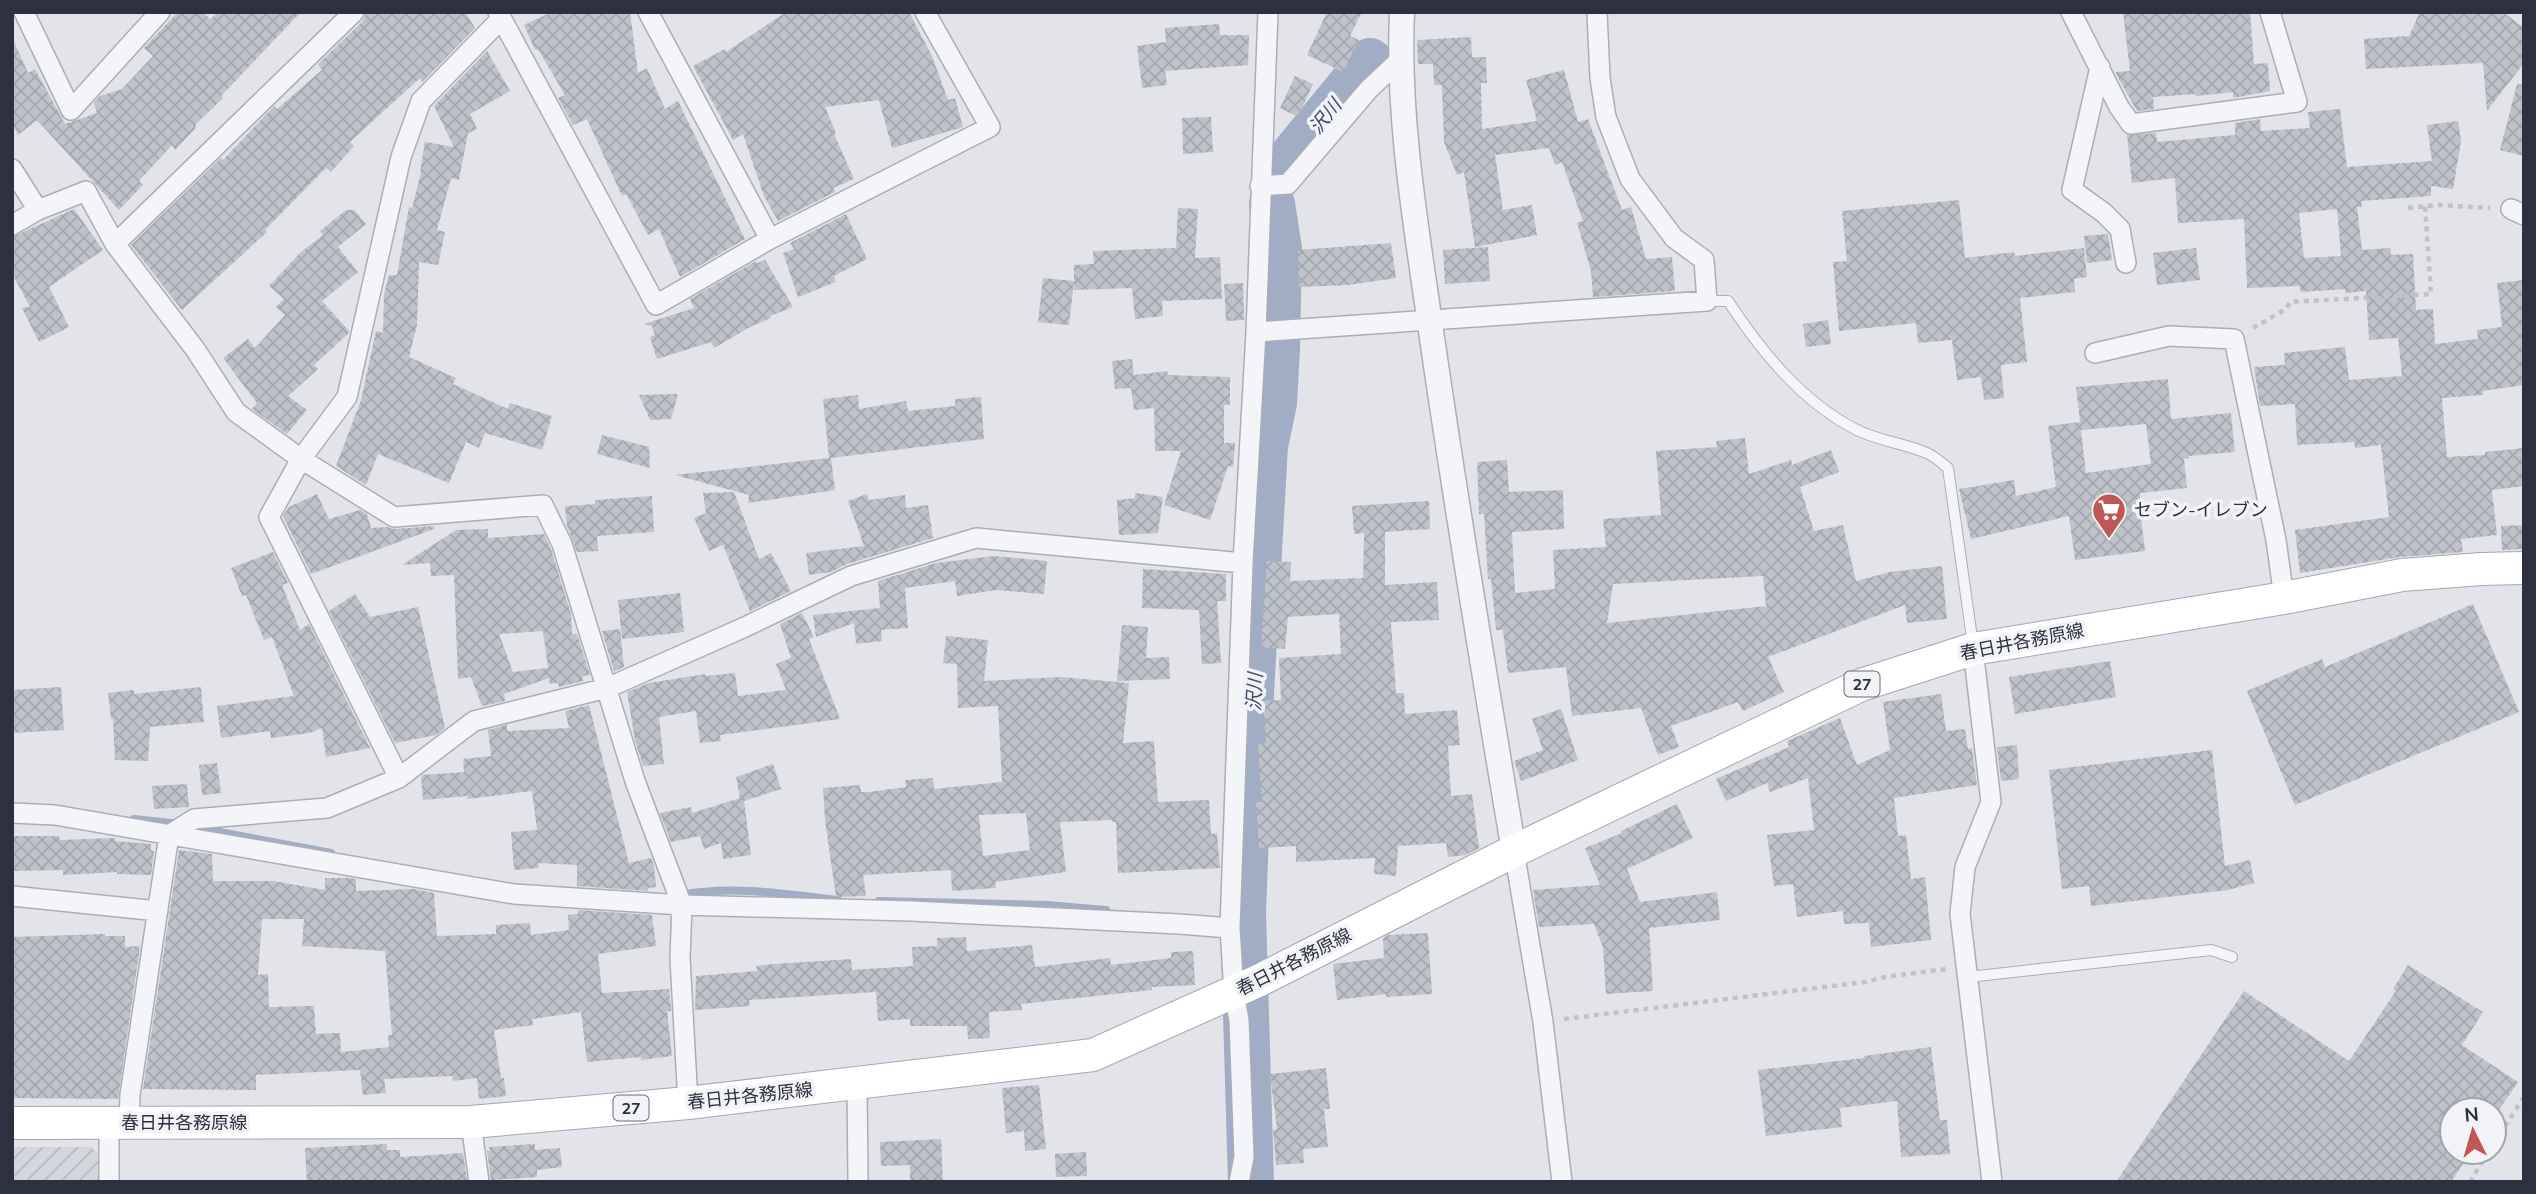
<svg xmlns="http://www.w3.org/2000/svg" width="2536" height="1194" viewBox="0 0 2536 1194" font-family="Mulish,'Noto Sans JP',sans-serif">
  <defs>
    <pattern id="industrial-furrows" width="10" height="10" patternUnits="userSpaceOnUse" patternTransform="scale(1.75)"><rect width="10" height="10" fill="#d4d6dd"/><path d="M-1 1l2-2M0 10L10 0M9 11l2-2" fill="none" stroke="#b6b8bf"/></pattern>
    <pattern id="building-cross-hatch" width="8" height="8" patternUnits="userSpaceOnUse" patternTransform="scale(1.75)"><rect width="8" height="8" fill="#c0c2cb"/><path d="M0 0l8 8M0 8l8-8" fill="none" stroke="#a5a7af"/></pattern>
  </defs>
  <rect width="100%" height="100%" fill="#e2e4e9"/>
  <path fill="url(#industrial-furrows)" d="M12,1147h79l9,8v27h-88z"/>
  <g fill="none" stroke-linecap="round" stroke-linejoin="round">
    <path stroke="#a1adc5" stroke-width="8" d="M134,819l46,5
      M193,827l138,26
      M680,895c51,-10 107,-1 158,5
      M879,901l168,4 59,5"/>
    <path stroke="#a1adc5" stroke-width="46" d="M1280,171l90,-110
      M1251,1182l-8,-268 8,-221 14,-247 9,-43 3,-55 2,-99 -7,-45"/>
  </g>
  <path fill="url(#building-cross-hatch)" fill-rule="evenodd" d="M178,12h25l7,7 9,-7h82l-80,84 2,2 -27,26 -1,5 -20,21 -3,-5 -33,36 4,4 -24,25 -82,-90 -19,15 -6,-13v-85l16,36 7,-4 30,55 32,-11 -3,-10 6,-7 22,-7 31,-33 -9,-8z
    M366,12h99l10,16 -53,54 -2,-4 -70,64 4,4 -23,26 -5,-4 -61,62 2,2 -85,78 -51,-65 90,-87 2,2 51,-54 3,3 45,-39 -4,-6 45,-43z
    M552,12h78l8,61 9,-5 18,41 13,-8 67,138 -65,38 -21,-48 -11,6 -22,-41 -4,2 -35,-77 -14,6 -15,-27 7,-3 -27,-46 -3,1 -11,-25z
    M786,12h123l23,44 16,44 7,-2 8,29 -71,21 -13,-48 -54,7 11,26 -2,1 20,45 -21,9 2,4 -57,29 -14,-25 -21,-62 -10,6 -40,-74 32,-17 1,3z
    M1327,12h35l-12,24 9,4 -16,32 -36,-17z
    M2123,12h127l4,52 14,-1 2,28 -37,7v-6l-37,4v-2l-43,3 1,12 -17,2 -21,-37v-2l14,-1z
    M2420,12h83l21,16v35l-37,48 -4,-48 -117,6 -2,-30 45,-3z
    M1219,24l1,11h29l-1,30 -83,6 2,14 -25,3 -5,-42 29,-4 -1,-14z
    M1471,37l1,20h14l1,26h-6l1,46 55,-8 -11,-41 38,-10 14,52 10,-3 34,91 9,-3 15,52 26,-2 3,34 -82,6 -2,-26 -14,-48 6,-2 -21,-59 -7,3 -6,-17 -54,7 8,55 29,-5 5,30 -62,12 -11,-75 -7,3 -13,-33 -2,-57h-8l-1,-21h-15l-1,-24z
    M487,51l23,40 -40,23 7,15 -9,4 -9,47 -8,-2 -14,52 8,2 -7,33 -19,-3 -2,63 -8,32 47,21 -3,6 55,25 2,-6 42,13 -10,34 -57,-17 -6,15 -13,-6 -17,41 -71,-29 -12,31 -30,-19 25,-66 15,-69 7,2 1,-39 5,-19h8l12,-68 3,1 9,-35h-1l5,-31 29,5 -20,-41z
    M1295,76l18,8 -15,33 -18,-9z
    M2517,84l7,1v71l-24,-6z
    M2340,109l7,58 85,-6 -5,-36 31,-4 3,20 -8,48 -22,-3v10l-70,5 1,6h-5l5,43 28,-2 1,7 22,-1 3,56 17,-1 2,35 43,-5 -1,-9 25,-3 -5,-44 27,-3v105l-41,6v4l-41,3 5,59 38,-2v-3l39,-4v38l-32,4 5,45 -36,4 2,13 -63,5 -100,16 -5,-43 94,-13 -8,-72 -26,3 -1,-6 -57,3 -2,-41 -35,2 -6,-39 31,-2 -1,-12 61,-6 4,33 53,-4 -4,-38 -29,2 -3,-49 -21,2v-4l-44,3 -1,-6 -53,2 -3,-69 -66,4 -3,-45 -43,5 -5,-48 29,-2 1,9 78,-7v-12l25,-4 1,12 49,-3 -2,-16zM2337,209l4,47 -37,2 -5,-45z
    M1211,117l2,35 -30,2 -1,-36z
    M1959,200l6,58 49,-6 1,4 69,-8 3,29 -13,2 1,13 -55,6 7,64 -26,3 3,33 -20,2 -3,-23 -24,3 -5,-40 -34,3 -2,-20 -77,8 -6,-69 14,-1 -5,-50z
    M1178,208l20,1 -3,49 25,-1 2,42 -60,2 1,15 -28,3 -3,-31 -58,2v-25l20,-1 -1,-13 83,-3z
    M74,209l29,41 -54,37 20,40 -30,15 -17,-34 8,-1 -18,-34v-36z
    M346,210h8l12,14 -28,23 20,25 -36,29 27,30v2l-35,32 4,4 -30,27 19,14 -20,24 -35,-25 5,-6 -34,-45 25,-19 7,9 30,-33 -9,-8 8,-8 -15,-13 31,-33 23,-18 -3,-4z
    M846,214l21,45 -33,17 2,6 -38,15 -15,-44 11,-4 -4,-6z
    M2108,234l4,26 -25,3 -3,-27z
    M1391,243l5,35 -48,7 -49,2 -1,-37z
    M1488,247l2,34 -45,3 -2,-34z
    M2196,248l4,32 -43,5 -4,-32z
    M765,260l28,47 -23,9 1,2 -19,8 -38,22 -3,-6 -54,17 -7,-22 5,-2 -3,-9 -8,-2 50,-16 -4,-9 66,-38 1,2z
    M1043,278l31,3 -5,44 -31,-3z
    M1243,283l1,37 -18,1 -2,-37z
    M1828,320l3,24 -25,3 -3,-23z
    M1132,359l2,16 33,-4 1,4 62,2v28h-6v38h11l-2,24 -5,-1 -18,54 -46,-15 17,-54h-26l-1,-43 -20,2 -3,-22 -16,1 -3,-28z
    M2168,379l3,40 60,-6 4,39 -47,4 1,2 -5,1 3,29 -47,5 1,9h-2l6,49 -70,9 -6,-44 -98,23 -12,-50 55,-9 2,16 40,-9 -8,-61 32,-4 6,51 65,-9 -5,-40 -65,6 -5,-43z
    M678,394l-7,25 -21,1 -11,-25z
    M858,395l1,14 47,-8 2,10 47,-5v-7l26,-2 3,42 -153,19 4,32 -87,13 1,-8 -74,-20 154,-17 -6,-59z
    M602,435l47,12 1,21 -53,-14z
    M1745,438l4,36 42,-14 1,5 39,-15 8,22 -39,15 14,44 29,-6 13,56 34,-9 52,-6 5,53 -40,4 -2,-18 -137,52 16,35 -41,19 -5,-9 -67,24 8,21 -21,8 -17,-47 -69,8 -6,-49 -58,6 -5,-43h-7l-5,-51h-3l-4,-65h-5l-2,-52 30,-2 2,32 54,-2 1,39 -52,3 3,61 40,-4 -2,-39 53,-3 -3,-28 58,-4 -5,-64 61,-4 -1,-6zM1763,576l3,30 -159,17 6,-39z
    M734,492l25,67 12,-6 20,38 -41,20 -27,-66 -14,6 -15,-33 12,-5 -3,-20z
    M1135,493l28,4 -5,36 -39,2 -2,-35 18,-2z
    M317,494l12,25 31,-9 7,4 4,14 16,-1 8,2 39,-3v3l-123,45 -28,-58 6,-9z
    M867,494l2,6 36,-5 1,13 22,-3 5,33 -86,26 -16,8 -22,3 -3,-22 58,-7 -16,-45z
    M652,496l2,36 -57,4 1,15 -21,1 -10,-26 -2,-20 30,-2v-4z
    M1429,501l1,28 -45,3v53l52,-3 2,38 -48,2 5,71h8l1,21 52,-4 3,35 -12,1 3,50 21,-2 7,54 -13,7 -18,2 -2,-14 -48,3 -2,30 -22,-2 1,-16 -79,4v-16l-37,2 -3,-46h6l-4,-58 8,-1 -3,-42 18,-1 -2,-42 62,-4 -2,-40 -51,3 -3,32 -24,-2 6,-86 24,1 -1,19 73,-3 1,-45 -10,1 -2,-28z
    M2524,525v24l-22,1 -1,-24z
    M488,529v9l56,-4 7,15 20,65 1,20h5l13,41 -8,1 1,5 -24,6 -1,-4 -8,1 -1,-6 -45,16 1,7 -23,5 -11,-29 -13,2 -4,-104 -23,1 -1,-13 -28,2 54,-35zM543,631l5,37 -35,4 -14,-38z
    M273,552l15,31 -6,2 18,45 9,-6 61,124 -44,9 -4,-29 -12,5 -39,5 -1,-7 -49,7 -4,-32 77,-10 -22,-59 -8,3 -18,-45 -4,1 -11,-28z
    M994,556l53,5 -3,33 -48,-4 -39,6 -2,-15 -50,7 3,40 -27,2 1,11 -26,3 -2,-21 -38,14 -3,-22 67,-7 -2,-27 58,-18z
    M1143,569l83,5v27h-9l4,62 -19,1 -3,-54 -57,-2z
    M680,593l4,39 -62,7 -4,-39z
    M355,594l15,23 48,-10 27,121 -9,7 -41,8 -66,-132z
    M2473,604l46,108 -224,93 -48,-114 75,-32 3,8z
    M802,613l12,24 -5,2 31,80 -120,16 1,6 -21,2 -4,-32 -37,6 5,47 -21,2 -8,-26 -8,-48 22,-9 57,-9v2l29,-3 3,23 48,-6 -10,-26 15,-6 -11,-34z
    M1122,625l26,2 -2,31 23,-1 1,22 -53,2z
    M620,629l4,38 -10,4 -12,-40z
    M946,636l42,4 -4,41 77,-4 68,6 -6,60 31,-2 4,61 51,-2 2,34 6,-1 3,35 -102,5 -2,-51h-4v-2l-52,2 6,50 -71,10 1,6 -44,3 -1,-21 -88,5 3,21 -30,1 -11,-77 -2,-32 37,-3 1,7h8l37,-5 -1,-7 28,-2 1,11 68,-7 -4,-76 -40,2 -1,-44 -14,-1zM1026,813l4,37 -47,6 -4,-41z
    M2110,661l6,36 -101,17 -6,-37z
    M61,687l3,43 -52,3v-43z
    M201,687l3,35 -54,5 -2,34 -33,-1 -2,-41h-2l-3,-26 26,-3v4z
    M1941,694l5,37 19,-2 3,20 4,-1 5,37 -83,13 4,38 8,-1 5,44 14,-2 6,63 -60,7 -2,-24 -25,1 -1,-13 -46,6 -4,-33 -19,2 -7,-51 47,-5 -6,-52 -38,14 -3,-9 -41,18 -10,-22 73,-32 -2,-6 53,-23 17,47 33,-15 -7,-48z
    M589,705l40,158 22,-5 3,8 2,21 -8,1v3l-71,-5v-21l-39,-2 1,5 -25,2 -3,-38 26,-2 -5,-39 -64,8 -1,-3 -44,4 -2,-23 2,-2 41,-3 -1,-13 28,-3 -3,-26 19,-5v6l62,-3 -4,-17z
    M1561,709l17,51 -57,21 -7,-20 29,-11 -11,-31z
    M2017,745l2,34 -18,2 -4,-34z
    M2212,750l13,116 25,-6 4,23 -26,7 -137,16 -2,-20 -27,3 -13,-119z
    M217,763l4,30 -19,2 -3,-30z
    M773,764l8,25 -37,12 7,54 -28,4 -2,-16 -17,6 -4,-13 -29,6 -11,-29 31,-6 1,6 48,-15 -4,-21z
    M187,784l2,23 -35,2 -2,-23z
    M1677,804l16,34 -66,31 13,33 77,-10 3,28 -71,8 4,63 -47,3 -3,-47 -9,-23 -55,3 -6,-37 67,-5 -15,-37 37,-15 -1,-2z
    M12,836h47l1,4 55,-2v3l36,3v7h3l-3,24 -34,-1v-2l-54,3v-5l-51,1z
    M179,850l33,4 1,27h60l52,9v-12h25l6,1v12l58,-2 20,4 3,43 59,-2v-9l34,-2 1,12 38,-5 -1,-15 10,-1v-4l74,5 4,31 -58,8 4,39 67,-4 2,22h-4l5,45 -31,4v-3l-54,5 -6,-50 -49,7 1,6 -39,5 7,48h3l2,18 -27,3 -2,-21 -24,3 -1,-5 -68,3 2,14 -23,2 -3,-25 -104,5v15l-113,-1zM262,919h42l-2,27 83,5 7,84h-4l1,12 -48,5 -1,-19 -24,1 -2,-28 -45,1 -1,-33 -10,1z
    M1428,933l4,61 -46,3v-3l-49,6 -4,-36 51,-6 -1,-20 5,-3z
    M105,934v2h20v11l15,-1 -22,153 -106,-1v-161z
    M966,937l1,14 65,-6 3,22 75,-9 1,7 60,-7v-6l22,-1 2,34 -43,2v3l-131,14 1,6 -33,2 1,26 -22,1 -1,-13h-57v-7l-32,2 -2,-29 -127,8 1,6 -55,4 1,-34 61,-5 -1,-5 18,-2 77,-5 1,11 61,-4 -1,-19 25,-1v-8z
    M2408,965l75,47 -21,33 56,37 -19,28h-47v42h19l-20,30h-335l128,-191 105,70 47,-70 -3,-2z
    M1931,1047l9,73h7l3,34 -49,3 -4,-56 -57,7 2,19 -76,9 -8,-66 106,-12v-2z
    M1326,1068l4,41h-6l4,38 -25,2 1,14 -28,2 -3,-35 4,-1 -7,-55z
    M1039,1085l7,64 -21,2 -1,-20 -18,2 -4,-45z
    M941,1139l2,43h-33v-17l-29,1 -1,-24z
    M387,1144v6h13v7l63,-4 4,28 -160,1 -2,-34z
    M535,1144v6l25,-2 2,19 -25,3v7l-46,3 -4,-29h3l-1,-4z
    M1086,1152l1,24 -31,1 -1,-23z"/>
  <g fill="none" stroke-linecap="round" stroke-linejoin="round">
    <g stroke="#abaeb6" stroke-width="12">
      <path id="service" d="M1707,301h21c33,50 73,100 127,128 23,12 48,14 72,24 7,3 15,10 21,15l25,177
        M1968,977l243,-27 21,7"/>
    </g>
    <g stroke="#abaeb6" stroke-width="22">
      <path id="minor" d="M24,12l47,98 89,-98
        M498,12l158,293 114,-66 220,-112 -65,-115
        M648,12l122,227
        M2071,12l48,95 12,17 166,-22 -27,-90
        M2100,67l-28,123 32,23 16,16 6,34
        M12,169l26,41
        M1260,186l28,-2 81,-95 31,-29
        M2511,209l13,6
        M12,225l26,-15 48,-19 29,53 80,105 41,63 65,47 93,58 149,-12 19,39 73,237 47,124 -2,53 8,145
        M115,244l239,-232
        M1256,332l451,-31 -3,-41 -30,-22 -44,-59 -24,-62 -6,-39 -3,-66
        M2095,353l74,-17 65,3 42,201 8,58
        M1973,649l18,153 -26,65 -5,47 32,268
        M399,778l-130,-261 32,-58 46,-62 54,-240 20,-56 80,-82
        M12,813l43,2 459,79 168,11 229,6 268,13 51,4
        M1514,851l29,171 19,160
        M12,896l146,15
        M857,1084l1,98
        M471,1122l8,60
        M109,1123v59
        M129,1123l1,-28 39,-260 25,-16 133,-11 72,-30 75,-57 133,-33 138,-61 106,-51 125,-38 267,25
        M1239,1182l5,-25 -5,-137 -5,-27 -4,-65 13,-365 13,-231 12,-320"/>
    </g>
    <g stroke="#abaeb6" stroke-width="27">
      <path id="tertiary" d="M1402,12c-5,110 15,218 30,326 25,172 53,342 82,513"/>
    </g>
    <g stroke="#a3a7b3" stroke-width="34">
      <path id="primary" d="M12,1123l459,-1 217,-19 405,-48 165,-74 256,-130 347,-166 112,-36 311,-51 118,-23 79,-6 43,-1"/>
    </g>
    <path stroke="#c0c2c8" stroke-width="4.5" stroke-dasharray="5 5" stroke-linecap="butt" d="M2408,208l30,-3 52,3
      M2253,328l33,-19 4,-7 141,-8 -6,-88
      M1564,1019l301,-37 20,-5 62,-8
      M2494,1143l30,-46
      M2470,1182l18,-30"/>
    <use href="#service" stroke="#f4f5f8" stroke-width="10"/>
    <use href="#minor" stroke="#f4f5f8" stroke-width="19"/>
    <use href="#tertiary" stroke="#f4f5f8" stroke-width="24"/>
    <use href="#primary" stroke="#fff" stroke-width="32"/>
  </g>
  <defs>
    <g id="supermarket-pin" transform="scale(1.75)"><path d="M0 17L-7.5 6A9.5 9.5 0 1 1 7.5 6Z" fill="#bf5756" stroke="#f2f3f6"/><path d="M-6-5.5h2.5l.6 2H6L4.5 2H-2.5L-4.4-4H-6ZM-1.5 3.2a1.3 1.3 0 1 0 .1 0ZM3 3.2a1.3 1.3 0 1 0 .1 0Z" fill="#fff"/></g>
  </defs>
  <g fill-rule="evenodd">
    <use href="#supermarket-pin" x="2109" y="510"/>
  </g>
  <g text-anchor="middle" stroke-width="7" stroke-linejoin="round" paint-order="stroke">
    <g fill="#f2f3f6" stroke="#676a76" stroke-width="2">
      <rect x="1844.5" y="671.5" width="35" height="25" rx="5"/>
      <rect x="613.5" y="1095.5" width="35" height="25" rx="5"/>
    </g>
    <g font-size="16" font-weight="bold" fill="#2c303f">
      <text x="1862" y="690">27</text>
      <text x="631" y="1114">27</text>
    </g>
    <g font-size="18" fill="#2c303f" stroke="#f2f3f6" text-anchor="start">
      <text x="2134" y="516">セブン-イレブン</text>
    </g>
    <g font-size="18" fill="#2c303f" stroke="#f2f3f6">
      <text transform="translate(2022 642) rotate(-11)" y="6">春日井各務原線</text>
      <text transform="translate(1294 962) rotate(-27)" y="6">春日井各務原線</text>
      <text transform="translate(750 1096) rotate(-6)" y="6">春日井各務原線</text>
      <text x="184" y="1129">春日井各務原線</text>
    </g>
    <g font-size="19" font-style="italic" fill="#3b4a6e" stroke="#f2f3f6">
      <text transform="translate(1325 116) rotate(-51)" y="7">沢川</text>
      <text transform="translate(1254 692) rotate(-87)" y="7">沢川</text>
    </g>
  </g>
  <rect width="2536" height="1194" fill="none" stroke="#2c303f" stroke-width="28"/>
  <g transform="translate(2473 1131) rotate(355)"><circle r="33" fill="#f2f3f6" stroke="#a3a5ad" stroke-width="2"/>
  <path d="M0-5L12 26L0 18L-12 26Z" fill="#bf5756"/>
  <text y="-10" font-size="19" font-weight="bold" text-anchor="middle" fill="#2c303f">N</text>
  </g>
</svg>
